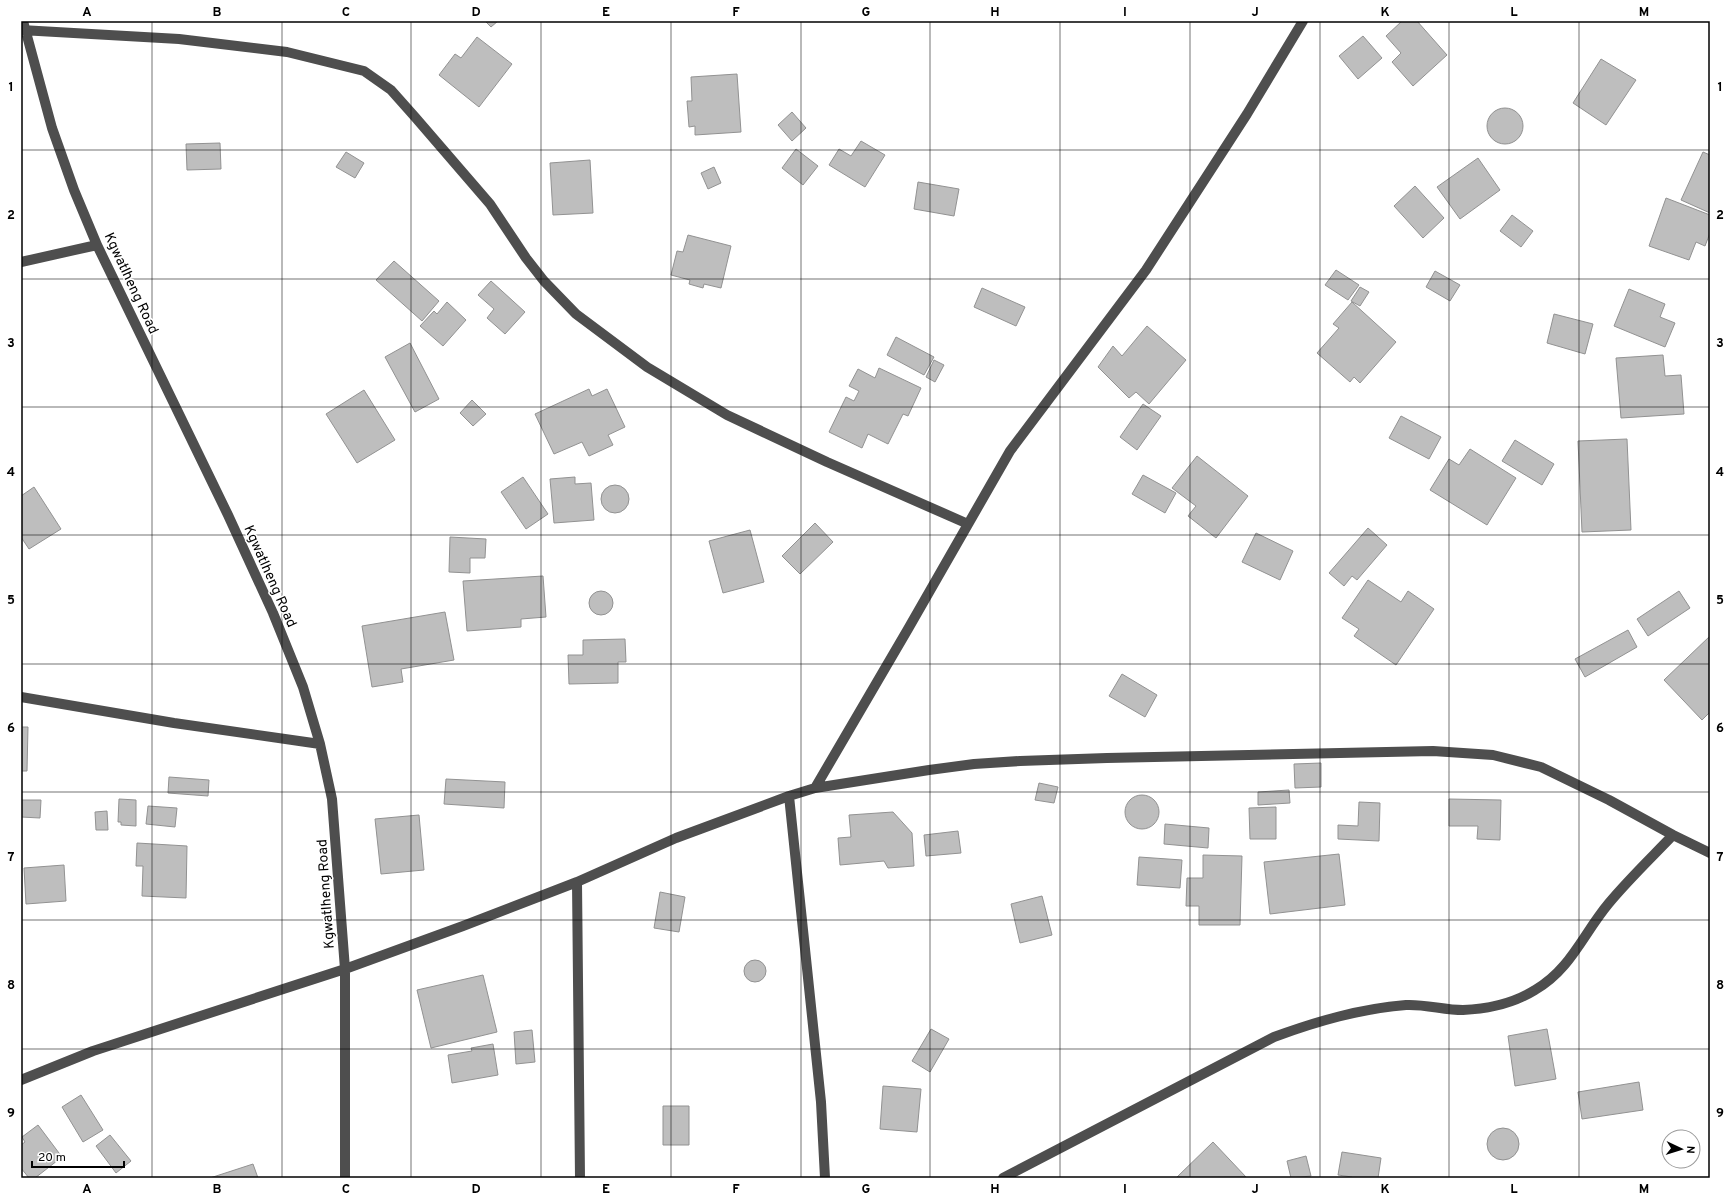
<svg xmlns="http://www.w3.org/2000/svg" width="1731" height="1199" viewBox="0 0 1731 1199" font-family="Overpass,sans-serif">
  <rect width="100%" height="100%" fill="#fff"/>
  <path fill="#bebebe" stroke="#929292" d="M485,21h13l-7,6z
    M1402,21h15l30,34 -34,31 -21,-24 9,-9 -15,-17z
    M1363,36l19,22 -24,21 -19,-23z
    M477,37l35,27 -33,43 -40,-32 16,-21 6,4z
    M1601,59l35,21 -30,45 -33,-22z
    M737,74l4,58 -46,3v-9l-6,1 -2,-26h5l-1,-24z
    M1487 126a18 18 0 1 1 36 0a18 18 0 1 1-36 0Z
    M792,112l14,16 -14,13 -14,-16z
    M861,141l24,14 -20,32 -36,-22 10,-16 12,7z
    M220,143l1,26 -34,1 -1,-26z
    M796,149l22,17 -15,19 -21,-17z
    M346,152l18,11 -9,15 -19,-11z
    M1703,152l7,3v58l-29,-13z
    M1478,158l22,32 -40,29 -23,-32z
    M590,160l3,53 -40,2 -3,-52z
    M714,167l7,16 -13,6 -7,-16z
    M918,182l41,7 -5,27 -40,-7z
    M1415,186l29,32 -21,20 -29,-32z
    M1666,198l44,17v18l-5,13 -9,-4 -7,18 -40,-14z
    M1512,215l21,16 -12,16 -21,-16z
    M688,235l43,11 -10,42 -17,-4 -1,4 -14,-4 1,-4 -19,-5 6,-24 6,1z
    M394,261l45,40 -17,20 -46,-41z
    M1336,270l23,15 -11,15 -23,-15z
    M1435,271l25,14 -10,16 -24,-14z
    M491,281l34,31 -20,22 -18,-16 7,-9 -16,-14z
    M1360,287l9,5 -9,14 -9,-5z
    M982,288l43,19 -9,19 -42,-19z
    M1629,289l36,15 -5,13 15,6 -10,24 -51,-21z
    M447,302l19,18 -23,26 -23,-20 14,-15 3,3z
    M1352,302l44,40 -36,41 -6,-6 -4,5 -33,-29 22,-25 -6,-4z
    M1554,314l39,10 -8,30 -38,-11z
    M1147,326l39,34 -37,44 -13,-12 -7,6 -31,-31 15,-21 9,10z
    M896,337l38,20 -10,18 -37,-20z
    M410,343l29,56 -24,13 -30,-55z
    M1663,355l2,21 16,-1 3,39 -63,4 -5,-60z
    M934,360l10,5 -9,17 -9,-5z
    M879,368l42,20 -13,28 -5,-2 -15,30 -20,-10 -6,14 -33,-16 17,-35 8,4 5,-10 -10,-5 9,-17 17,9z
    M589,389l3,7 15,-7 18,38 -17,8 5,10 -24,11 -7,-14 -28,12 -19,-40z
    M364,390l31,50 -38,23 -31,-49z
    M472,400l14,14 -13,12 -13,-13z
    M1143,404l18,12 -24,34 -17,-13z
    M1401,416l40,21 -12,22 -40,-21z
    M1627,439l4,91 -49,2 -4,-91z
    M1515,440l39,24 -12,21 -40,-24z
    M1470,449l46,29 -29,47 -57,-35 19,-31 10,6z
    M1197,456l51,40 -32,42 -28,-22 8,-10 -24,-18z
    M1143,475l33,18 -11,20 -33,-19z
    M523,477l25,37 -22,15 -25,-37z
    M575,477v7l16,-1 3,37 -40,3 -4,-44z
    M601 499a14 14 0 1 1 28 0a14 14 0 1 1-28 0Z
    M34,487l27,42 -32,20 -8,-12v-41z
    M815,523l18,19 -33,32 -18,-18z
    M1368,528l19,17 -30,35 -5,-4 -8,10 -15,-13z
    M750,530l14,52 -41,11 -14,-52z
    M1256,533l37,18 -13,29 -38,-18z
    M450,537l36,2 -1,19h-15v15l-21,-1z
    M543,576l3,41 -25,2v8l-54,4 -4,-50z
    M1368,580l33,22 7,-11 26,18 -38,56 -42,-29 5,-7 -17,-11z
    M1679,591l11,17 -42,28 -11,-17z
    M589 603a12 12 0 1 1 24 0a12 12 0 1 1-24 0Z
    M445,612l9,48 -53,9 2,13 -31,5 -10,-61z
    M1628,630l9,17 -52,30 -10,-18z
    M1710,636v76l-8,8 -38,-40z
    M625,639l1,23h-8v21l-49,1 -1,-29h15v-15z
    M1122,674l35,21 -12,22 -36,-21z
    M21,727h7l-1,44h-6z
    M1321,763v24l-26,1 -1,-24z
    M169,777l40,3 -1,16 -40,-3z
    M446,779l59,3 -1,26 -60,-4z
    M1039,783l19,4 -4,16 -19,-3z
    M1289,790l1,13 -32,2v-13z
    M1125 812a17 17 0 1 1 34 0a17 17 0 1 1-34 0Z
    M119,799l17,1v26l-15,-1v-3h-3z
    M1449,799l52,1 -1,40 -23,-1 1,-13h-29z
    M21,800h20l-1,18 -19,-1z
    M1359,802l21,1 -1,38 -41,-2v-14l20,1z
    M148,806l29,2 -2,19 -29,-3z
    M1276,807v32h-26l-1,-31z
    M107,811l1,19h-12l-1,-18z
    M893,812l19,21 2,33 -26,2 -4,-7 -44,4 -2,-27 13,-1 -2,-22z
    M419,815l5,55 -43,4 -6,-55z
    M1165,824l44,4 -1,20 -44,-4z
    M958,831l3,22 -35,3 -2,-21z
    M137,843l50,3 -1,52 -44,-2 1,-30h-7z
    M1339,854l6,51 -75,9 -6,-52z
    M1203,855l39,1 -2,69h-41v-19h-13l1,-28h16z
    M1139,857l43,3 -2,28 -43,-3z
    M64,865l2,36 -40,3 -2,-36z
    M660,892l25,5 -6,35 -25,-4z
    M1042,896l10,39 -32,8 -9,-39z
    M744 971a11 11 0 1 1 22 0a11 11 0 1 1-22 0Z
    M483,975l14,57 -66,16 -14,-58z
    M931,1029l18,10 -19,33 -18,-11z
    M1547,1029l9,50 -41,7 -7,-50z
    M532,1030l3,32 -19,2 -2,-32z
    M493,1044l5,31 -46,8 -4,-28 24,-4 -1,-3z
    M1639,1082l4,28 -61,9 -4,-27z
    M883,1086l38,3 -4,43 -37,-3z
    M81,1095l22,35 -20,12 -21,-35z
    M663,1106h26v39h-26z
    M38,1125l24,32 -27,21h-6l-8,-10v-23l4,-3 -3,-5z
    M1487 1144a16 16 0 1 1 32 0a16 16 0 1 1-32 0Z
    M110,1135l21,26 -15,12 -20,-27z
    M1213,1142l33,35 -70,1z
    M1342,1152l39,6 -3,20h-26v-1l-14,-2z
    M1306,1156l5,20 -20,2 -4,-17z
    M253,1164l5,14h-48z"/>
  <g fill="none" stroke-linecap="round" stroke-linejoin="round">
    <path stroke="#4e4e4e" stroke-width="10" d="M23,21l29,107 22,62 23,55 131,270 45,98 30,74 17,57 12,55 13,170v209
      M21,30l158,9 108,13 77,19 27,19 24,27 75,87 36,54 18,23 32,33 71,53 80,48 100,47 141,62
      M21,262l76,-17
      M21,697l153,26 146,21
      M815,788l93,-159 102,-178 136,-181 101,-156 56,-93
      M789,796l32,306 4,76
      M577,882l3,296
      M21,1080l72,-29 252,-82 118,-43 114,-44 99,-44 113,-42 26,-8 114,-18 45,-6 46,-3 87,-3 326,-7 60,4 48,12 68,33 64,35 37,18
      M1003,1178l271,-141c44,-16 85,-28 132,-32 19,-1 38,5 57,5 25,-1 51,-7 72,-20 36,-21 48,-56 74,-87 19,-23 42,-45 64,-68"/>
  </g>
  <path fill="none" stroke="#000" stroke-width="1" stroke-opacity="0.55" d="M152,21v1157M282,21v1157M411,21v1157M541,21v1157M671,21v1157M801,21v1157M930,21v1157M1060,21v1157M1190,21v1157M1320,21v1157M1449,21v1157M1579,21v1157M21,150h1689M21,279h1689M21,407h1689M21,535h1689M21,664h1689M21,792h1689M21,920h1689M21,1049h1689"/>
  <g text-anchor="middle" stroke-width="3" stroke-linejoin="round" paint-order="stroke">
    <g font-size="14" fill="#000" stroke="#fff">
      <text transform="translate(132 283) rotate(65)" y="5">Kgwatlheng Road</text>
      <text transform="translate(271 576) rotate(66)" y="5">Kgwatlheng Road</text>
      <text transform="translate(325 894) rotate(-94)" y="5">Kgwatlheng Road</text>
    </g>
  </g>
  <rect width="1731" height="1199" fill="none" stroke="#ffffff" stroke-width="44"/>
  <g transform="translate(1681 1149) rotate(94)"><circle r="19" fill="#ffffff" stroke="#999999"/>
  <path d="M0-3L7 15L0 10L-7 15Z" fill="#000000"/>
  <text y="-6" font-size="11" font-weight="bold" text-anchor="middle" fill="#000000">N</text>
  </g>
  <path d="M32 1161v6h92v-6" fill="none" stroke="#000000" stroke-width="2"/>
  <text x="38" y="1161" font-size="12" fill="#000000" stroke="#ffffff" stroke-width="3" paint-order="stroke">20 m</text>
  <rect x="22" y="22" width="1687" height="1155" fill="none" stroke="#000" stroke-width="1.5"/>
  <g font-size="13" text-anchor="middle" font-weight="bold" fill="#000">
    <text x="87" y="16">A</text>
    <text x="217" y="16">B</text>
    <text x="346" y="16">C</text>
    <text x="476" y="16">D</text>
    <text x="606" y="16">E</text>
    <text x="736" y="16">F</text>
    <text x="866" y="16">G</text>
    <text x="995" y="16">H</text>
    <text x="1125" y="16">I</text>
    <text x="1255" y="16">J</text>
    <text x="1385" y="16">K</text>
    <text x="1514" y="16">L</text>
    <text x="1644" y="16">M</text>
    <text x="11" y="91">1</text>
    <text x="1720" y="91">1</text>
    <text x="11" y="219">2</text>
    <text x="1720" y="219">2</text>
    <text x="11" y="347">3</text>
    <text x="1720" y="347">3</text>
    <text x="11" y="476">4</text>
    <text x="1720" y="476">4</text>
    <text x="11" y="604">5</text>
    <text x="1720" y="604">5</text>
    <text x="11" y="732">6</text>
    <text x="1720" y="732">6</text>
    <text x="11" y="861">7</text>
    <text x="1720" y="861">7</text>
    <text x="11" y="989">8</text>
    <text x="1720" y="989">8</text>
    <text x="11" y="1117">9</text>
    <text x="1720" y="1117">9</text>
    <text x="87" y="1193">A</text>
    <text x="217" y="1193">B</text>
    <text x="346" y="1193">C</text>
    <text x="476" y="1193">D</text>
    <text x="606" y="1193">E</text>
    <text x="736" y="1193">F</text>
    <text x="866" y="1193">G</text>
    <text x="995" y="1193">H</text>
    <text x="1125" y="1193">I</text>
    <text x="1255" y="1193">J</text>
    <text x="1385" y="1193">K</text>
    <text x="1514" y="1193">L</text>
    <text x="1644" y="1193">M</text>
  </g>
</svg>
